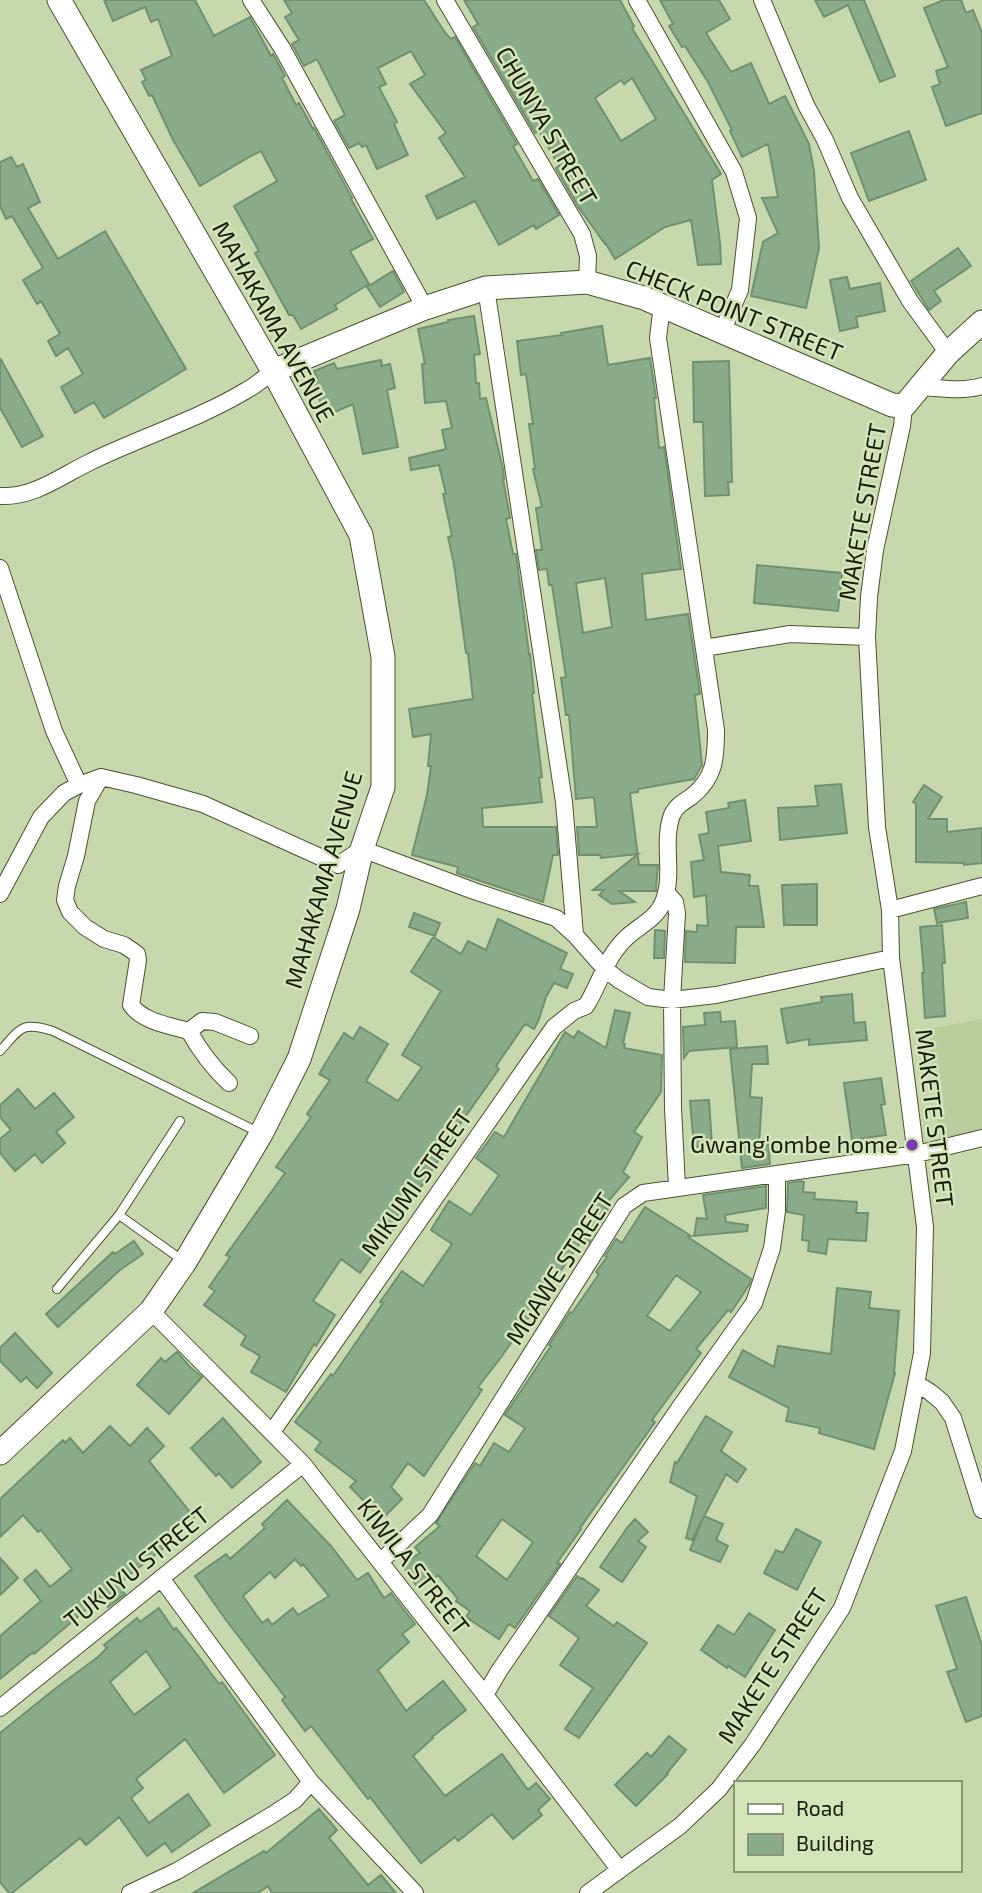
<svg xmlns="http://www.w3.org/2000/svg" width="982" height="1893" viewBox="0 0 982 1893" font-family="'Exo 2',sans-serif">
  <rect width="100%" height="100%" fill="#c8d8ad"/>
  <path fill="#bccd9d" d="M982,1019v110l-43,11 -11,-111z"/>
  <path fill="#8bac8a" stroke="#70906f" stroke-width="2" fill-rule="evenodd" d="M104,0h91l19,36 36,-19 21,39 2,-2 12,22 -3,2 14,27 3,-2 14,26 1,-1 38,70 -1,1 22,40 -23,12 19,33 -34,21 2,4 -36,20 -8,-14h-4l-34,-62 4,-2 -25,-45 43,-25 -16,-30 -10,5 -51,30 -27,-46 -21,-45 -3,1 -7,-14 4,-2 -5,-10 31,-14 -14,-37 -7,3 -6,-15 -32,14z
    M284,0h140l22,34 5,5 4,-2 62,107 -4,2 20,35 5,-2 21,36 -23,14 -2,-4 -35,20 -24,-44 -38,18 -11,-23 39,-19 -26,-39 7,-5 -36,-49 15,-9 -14,-24 -33,17 8,16 -7,3 18,35 -3,2 14,31 -31,14 -11,-24 -4,2 -3,-4 -10,5 -15,-27 11,-6 -28,-56 -13,7 -12,-22 7,-4 -14,-23 7,-4z
    M464,0h156l14,26 -2,2 89,146 -9,6 8,63 1,21 -23,1 -7,-45 -26,7 -50,32 -9,-15h-1l-28,-39 -21,-37 3,-2 -20,-35 -4,2 -62,-106 5,-3zM632,78l24,41 -35,22 -26,-43 26,-18 3,4z
    M660,0h59l11,19 -24,14 25,39 20,-9 18,41 16,-8 24,48 5,27 5,77 -13,60 -55,-12 12,-54 15,-9 -16,-35 16,-1 -10,-53 -26,13 -12,-26 2,-1 -24,-48 -23,-36 -3,1 -13,-21 4,-2z
    M815,0h49l31,76 -15,6 -32,-77 -24,12z
    M944,0h17l5,13 7,-3 9,23v80l-36,13 -14,-39 8,-3 -4,-13 12,-4 -24,-59z
    M909,131l17,49 -57,21 -18,-48z
    M11,157l6,10 6,-3 17,38 -12,6 30,51 47,-28 81,138 -82,49 -10,-16 -19,11 -14,-26 22,-13 -15,-26 -12,8 -8,-15 12,-7 -19,-33 -4,3 -14,-24 20,-12 -31,-52 -6,3 -6,-13v-44z
    M958,248l13,18 -37,25 7,10 -12,9 -18,-29z
    M393,271l11,21 -24,15 -13,-20z
    M847,277l3,12 30,-6 5,28 -29,6 2,10 -18,4 -10,-51z
    M474,316l6,38 -6,1 2,28h3l1,16 6,-1 17,71 1,10h-1l7,39 -4,1 7,35h3l13,100h1l4,39h-2l10,84 -3,1 3,24 -60,6 1,19h73l2,28h-5l-10,47 -86,-29 1,-6 -46,-12 15,-60 4,-29h-3l3,-32 -18,3 -4,-28 64,-10 -5,-46h-2l-12,-89 -6,-27 4,-1 -9,-42h3l-7,-29 -28,5 -2,-12 37,-9 -4,-19 10,-2 -6,-27 -21,2 -3,-39h3l-7,-35 30,-7v-2z
    M602,326l6,39 42,-7 6,40h-2l5,50 5,-1 17,122 -39,5 4,46 42,-6 12,80 -5,1 7,70 -8,14 -56,10v3l-8,1 9,72h19l-2,23v3h-37l16,11 -23,2 -13,-9 5,-5h-11l45,-36 -37,4 -1,-3h-21l-2,-28h20l-3,-30 -18,2 -7,-84h-3l-5,-37 5,-1 -14,-92h-3l-2,-16 -8,1 -3,-20h6l-6,-42 6,-1 -9,-38h2l-6,-45h4l-7,-50 -5,1 -4,-34 45,-6 -1,-2zM605,578l7,49 -29,6 -7,-50z
    M0,358l43,78 -21,11 -22,-39z
    M381,360l1,6 8,-2 5,24 -8,2 11,57 -35,7 -10,-50 -27,12 -14,-36 5,-2 -3,-7 20,-8 3,6z
    M729,361l3,121h-4l1,13 -24,1 -2,-74h-9l-1,-60z
    M757,565l85,8 -4,38 -84,-8z
    M841,784l6,49 -67,7 -2,-32 40,-2 -3,-20z
    M924,785l18,12 -14,22h19v13l35,-4v35l-18,2v-2l-48,-1v-58l-3,-2z
    M745,800l6,41 -33,5 3,26 29,3 -1,11h9l6,41h-28l-1,36 -50,-1 1,-31 11,1v-7l11,1 -2,-31 -12,2 -3,-35 13,-2 -5,-25 10,-2 -3,-21 23,-4 -1,-5z
    M817,884v41h-33l-2,-40z
    M966,902l2,16 -31,5 -3,-14z
    M414,913l26,10 -5,13 -26,-9z
    M498,919l69,34 -7,16 13,5 -6,14 -13,-5 -8,14 -7,22 -5,10 -9,-5 -29,42 3,3 -46,65 2,1 -47,72 -22,34 -2,-2 -24,34 -19,-14 -28,42 22,14 -19,31 -2,-2 -28,48 -35,-20 9,-16 -19,-11 5,-9 -42,-31 11,-14 -6,-4 21,-30 -4,-2 59,-82 -9,-6 35,-50 -4,-3 23,-34 -11,-6 25,-41 9,6 7,-12 28,17 -22,37 32,20 24,-34 -20,-12 39,-64 -30,-19 22,-35 28,17 7,-13 18,9z
    M942,925l3,38h-3l3,53 -20,2 -3,-45h2l-4,-46z
    M655,930l10,1 -1,27h-10z
    M852,994l2,29 11,-1 2,18 -58,5v-6l-22,4 -6,-34 41,-7 -1,-5z
    M615,1010l15,3 -7,30 2,1 -1,4 38,7 -1,37 -27,40 8,5 -19,35 6,5 -25,29 4,3 -20,35 -6,-4 -80,116 -24,31 4,3 -58,86 -16,-13 -17,24 11,12 -20,20 -32,-32 6,-6 -41,-31 6,-8 -26,-20 36,-48 2,2 50,-73 -3,-1 22,-31 21,15 29,-42 -21,-14 18,-29 22,14 28,-40 -23,-17 19,-26 9,5 61,-105 9,6 4,-7 28,17z
    M720,1012l1,10 14,-1 2,26 -48,4 -5,7 -1,-31 22,-2 -1,-12z
    M767,1046l1,18h-16l-2,33 12,1 -3,45 9,-1 2,22 -28,4 -12,-119z
    M881,1078l4,26 -4,1 5,30 -34,5 -8,-57z
    M18,1089l17,20 19,-16 20,24 -18,15 9,11 -23,20 -7,-9 -20,17 -15,-18v-14l11,-9 -11,-13v-12z
    M709,1100l3,45 -18,2 -4,-46z
    M800,1181l4,1 -1,10 12,1 -1,6 43,3 -1,11h12l-2,28 -38,-2 -2,15 -18,-3 1,-10 -7,-1 2,-25 -17,-3 1,-29z
    M766,1186v22l-41,7 1,7 22,3 -1,6 -53,5 3,-18 10,1 -4,-24z
    M645,1207l46,29 -3,1 63,42 -2,6 -18,27 -3,-2 -32,39 5,4 -49,67 3,2 -75,106 1,1 -24,34 3,1 -45,64 -6,-4 -10,15 -33,-22 4,-6 -14,-10 2,-2 -20,-24 -20,13 -16,-23 18,-12 -5,-6 25,-21 -4,-3 39,-60 5,3 14,-23 15,9 16,-24 -20,-13 46,-69 -2,-1 21,-33 2,1 27,-39 -3,-2 11,-15 -2,-1 11,-17 6,4zM676,1275l25,17 -31,39 -23,-15zM502,1519l31,23 -26,38 -31,-24z
    M134,1241l9,13 -23,16 -62,57 -12,-13 67,-62 2,2z
    M837,1288l34,4 -2,16 30,3 -5,62h1l-21,76 -55,-16 1,-5 -34,-7 3,-13 -60,-31 14,-27 31,17 4,-21 53,8z
    M15,1333l37,40 -15,15 -11,-11 -5,5 -21,-21v-13z
    M177,1352l12,14 13,11 -33,37 -32,-29 24,-27 4,4z
    M706,1416l26,16 -11,19 25,18 -9,13 -11,-8 -34,66 -6,-2 11,-42 -27,-14 5,-20 2,1z
    M223,1418l38,44 -29,26 -13,-15 -3,3 -25,-28z
    M110,1426l20,20 17,-18 17,18 -15,15 45,56 -33,28 3,3 -45,35 6,11 -17,13 -6,-11 -68,58 -1,-2 -33,27v-43l41,-35 -17,-21 12,-10 14,17 22,-18 -31,-39 -3,2 -15,-17 -23,22v-38l63,-59 2,3 5,-5 13,15z
    M287,1500l44,46 26,34 11,-7 16,25 7,-5 24,31 -13,10 7,8 -31,28 28,41 37,-30 23,29 -34,27 1,1 -20,18 32,40 57,-42 26,36 8,-7 14,16 -12,11 4,5 -29,24 -21,-25 -34,27 -3,-4 -34,26 -51,-66 -2,2 -57,-73 -6,5 -23,-31 3,-3 -59,-77 -31,-44 31,-22 4,5 35,-31 -3,-4zM295,1559l6,7 2,-2 26,32 -31,19 -5,-7 -21,17 -4,-6 -6,4 -19,-27 27,-24 5,6z
    M704,1516l19,8 -7,16 12,6 -8,16 -30,-12z
    M635,1519l13,13 -10,9 8,6 -24,35 -22,-15 27,-39z
    M796,1529l25,13 -24,48 -33,-17 12,-23 7,3z
    M0,1558l18,20 -18,17z
    M577,1576l4,3 1,-1 17,12 -13,16 28,20 3,-4 30,21 -68,95 -14,-9 28,-41 -33,-23 19,-27 -30,-22z
    M966,1597l16,49v70l-16,6 -19,-50 10,-3 -21,-63z
    M159,1608l15,22 2,-2 20,25 23,31 3,-2 53,73 -51,38 -39,-54 -49,40 7,9 -12,10 18,25 39,-29 22,31 -38,27 -7,-9 -18,13 -28,-39 -33,28 -6,-7 -68,55h-3l-9,-11v-149l56,-45 42,-31 9,-9 -3,-3 33,-27 3,4zM146,1651l25,36 -37,28 -24,-33z
    M749,1613l26,17 -30,47 -17,-11 -1,2 -26,-18 17,-25 16,10z
    M669,1736l17,14 -19,23 1,1 -32,32 -21,-21 32,-32 4,4z
    M319,1809l18,21 -8,8 39,47 13,-10 15,18h-124l-4,-7 -10,7h-65l71,-42 2,2z"/>
  <g fill="none" stroke-linecap="round" stroke-linejoin="round">
    <g stroke="#47542f" stroke-width="10">
      <path id="lane" d="M0,1051c21,-23 21,-30 53,-20l205,101
        M180,1121l-61,94 63,45
        M57,1289l62,-74"/>
    </g>
    <g stroke="#47542f" stroke-width="18">
      <path id="street" d="M251,0l31,48 143,260
        M445,0l137,234 6,22 -1,26
        M637,0l97,172 14,46 -8,72 -18,42
        M762,0l44,105 19,35 25,58 60,103 38,52
        M486,288l78,514 11,133
        M921,387c20,1 42,5 61,-1
        M0,496c33,2 61,-20 90,-34 51,-25 107,-42 157,-72 9,-5 17,-12 26,-19
        M0,568l54,163 25,54
        M704,648l86,-14 77,3
        M101,777l-14,24 -11,55 -9,30 -2,14 5,12 15,15 19,12 20,6 13,9 1,6 -7,45c12,17 40,21 58,26l13,-10 13,1 35,14
        M666,892l9,10 2,11 -5,87 1,108 4,79
        M0,894l41,-77 23,-24 15,-8 22,-8 35,8 67,19 135,61 24,-16 112,42 82,27 19,17 29,33 15,12 29,17 24,3 44,-5 175,-37
        M890,910l92,-24
        M189,1031c11,20 23,36 40,52
        M151,1311l152,153 182,231 134,174
        M917,1384l13,8 12,10 11,16 29,92
        M272,1432l282,-405 20,-16 12,-5c15,-24 19,-48 41,-69 13,-12 30,-18 37,-37 10,-27 -2,-58 8,-85 4,-9 11,-13 19,-18 24,-19 25,-38 25,-67l-58,-392 4,-33
        M380,1562l50,-47 194,-309 19,-13 274,-39 65,-16
        M161,1578l150,204 104,111
        M485,1695l14,-24 181,-264 74,-104 18,-55 5,-37v-37
        M0,1708l303,-244
        M130,1893l47,-22 95,-56 23,-15 16,-18
        M588,1893l92,-67 39,-37 34,-45 89,-136 61,-157 19,-98 3,-126 -34,-269 -1,-48 -13,-83 -10,-190 2,-40 6,-47 27,-124 2,-20"/>
    </g>
    <g stroke="#47542f" stroke-width="25">
      <path id="secondary" d="M273,371l152,-63 61,-20 101,-6 57,16 248,107 12,1 44,-53 34,-31
        M0,1453l151,-142 34,-49 76,-128 38,-75 49,-150 14,-60 21,-62v-130l-22,-122 -88,-164 -214,-371"/>
    </g>
    <use href="#lane" stroke="#fff" stroke-width="8"/>
    <use href="#street" stroke="#fff" stroke-width="16"/>
    <use href="#secondary" stroke="#fff" stroke-width="23"/>
  </g>
  <circle fill="#783bb0" stroke="#d5e5ba" stroke-width="2.5" cx="912" cy="1145" r="7"/>
  <g text-anchor="middle" stroke-width="5" stroke-linejoin="round" paint-order="stroke">
    <g font-size="24" fill="#171c0c" stroke="#d5e5ba">
      <text transform="translate(546 126) rotate(60)" y="8">CHUNYA STREET</text>
      <text transform="translate(734 311) rotate(22)" y="8">CHECK POINT STREET</text>
      <text transform="translate(273 322) rotate(61)" y="8">MAHAKAMA AVENUE</text>
      <text transform="translate(863 512) rotate(-80)" y="8">MAKETE STREET</text>
      <text transform="translate(324 880) rotate(-74)" y="8">MAHAKAMA AVENUE</text>
      <text transform="translate(934 1118) rotate(83)" y="8">MAKETE STREET</text>
      <text transform="translate(417 1183) rotate(-55)" y="8">MIKUMI STREET</text>
      <text transform="translate(560 1269) rotate(-57)" y="8">MGAWE STREET</text>
      <text transform="translate(413 1567) rotate(52)" y="8">KIWILA STREET</text>
      <text transform="translate(137 1568) rotate(-39)" y="8">TUKUYU STREET</text>
      <text transform="translate(773 1666) rotate(-57)" y="8">MAKETE STREET</text>
    </g>
    <g font-size="24" fill="#171c0c" stroke="#d5e5ba" text-anchor="end">
      <text x="898" y="1153">Gwang'ombe home</text>
    </g>
  </g>
  <rect x="734" y="1781" width="228" height="91" fill="#d5e5ba" stroke="#899574" stroke-width="2"/>
  <rect x="748" y="1804" width="35" height="10" fill="#ffffff" stroke="#899574" stroke-width="2"/>
  <text x="796" y="1816" font-size="21" fill="#171c0c">Road</text>
  <rect x="748" y="1834" width="35" height="21" fill="#8bac8a" stroke="#899574" stroke-width="2"/>
  <text x="796" y="1851" font-size="21" fill="#171c0c">Building</text>
</svg>
